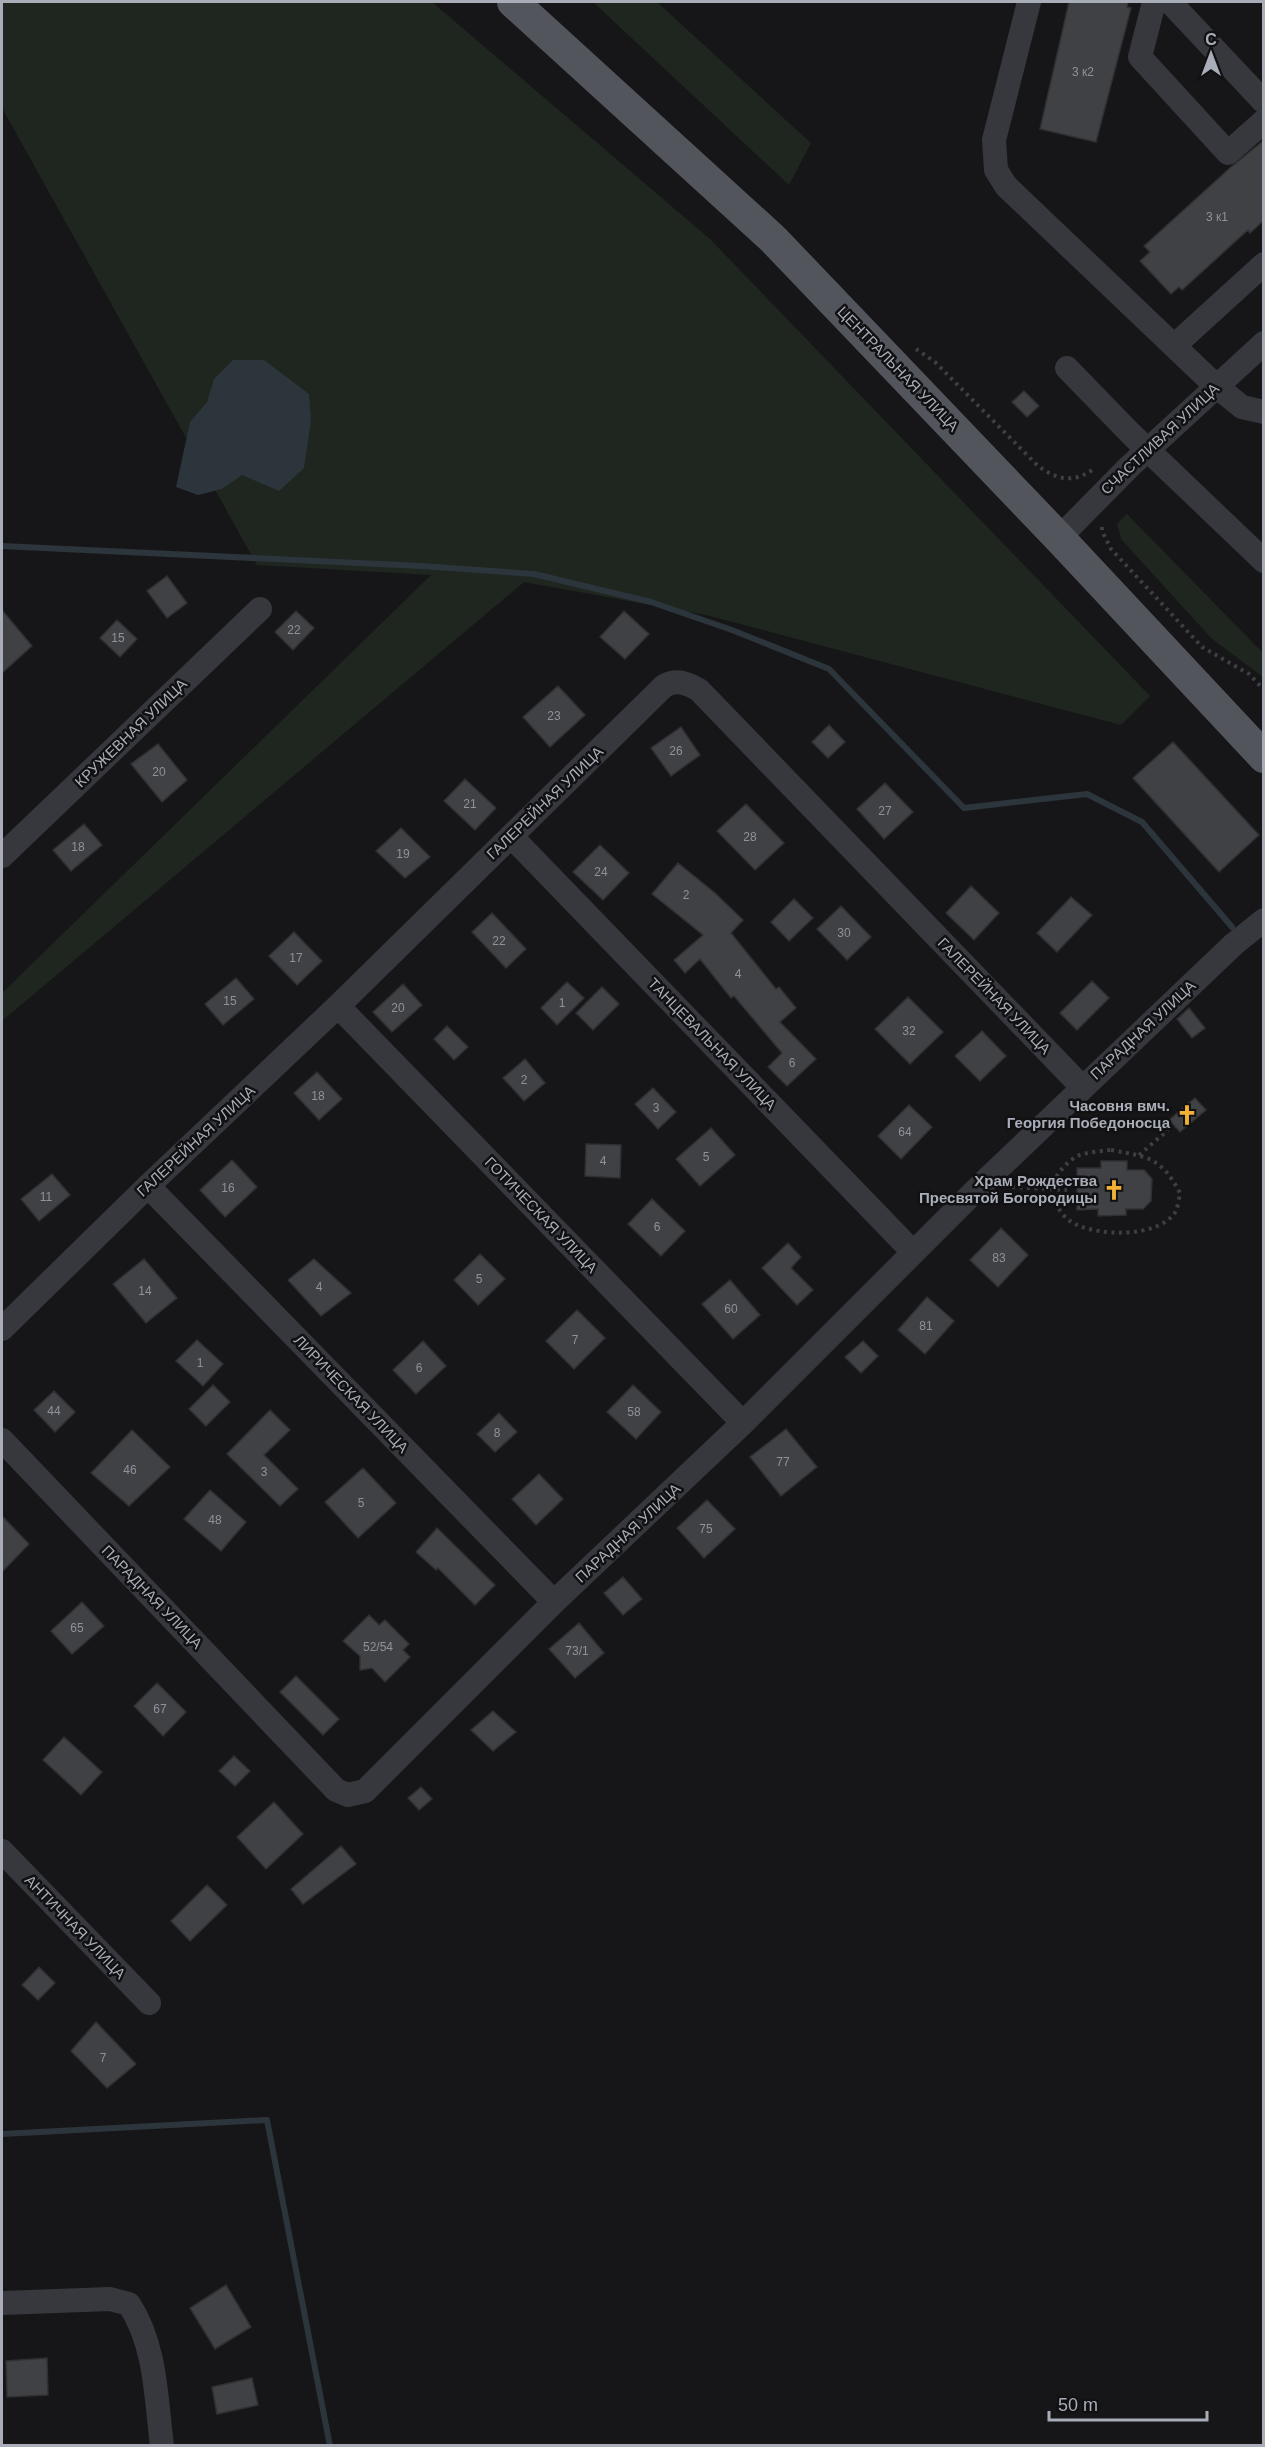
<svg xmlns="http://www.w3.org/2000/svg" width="1265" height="2447" viewBox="0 0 1265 2447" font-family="Helvetica,sans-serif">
  <rect width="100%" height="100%" fill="#161618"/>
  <path fill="#1e261f" d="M2,2h430l278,237 440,457 -29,29 -415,-110 -182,-33 -522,439v-28l429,-418 -174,-10 -255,-457z
    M593,2h64l154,141 -22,42z
    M1127,514l136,139v24l-51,-38 -91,-100 -4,-15z"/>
  <path fill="#2c353c" d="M233,360h31l45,34 2,26 -7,48 -25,23 -37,-16 -20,14 -24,6 -22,-8 14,-65 17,-20 7,-23z"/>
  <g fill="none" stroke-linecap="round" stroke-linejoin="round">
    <path stroke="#2c353c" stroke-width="6" d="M2,546l419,20 113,8 117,28 81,28 97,39 135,139 123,-14 55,28 90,105
      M2,2134l265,-14 63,326"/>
  </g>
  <path fill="#404145" stroke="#303034" stroke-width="1.5" d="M1069,2h59l-1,5 4,1 -35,134 -56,-13z
    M1263,141v80l-13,12 -2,-3 -66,60 -3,-3 -8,7 -31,-33 10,-9 -6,-6 87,-79z
    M1024,391l15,15 -12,11 -15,-15z
    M167,576l20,27 -20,15 -20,-27z
    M2,610l30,36 -30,27z
    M296,611l18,17 -21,22 -18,-18z
    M624,611l25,23 -24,25 -25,-22z
    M117,620l20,19 -17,18 -20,-19z
    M558,686l27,29 -35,32 -27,-30z
    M829,725l16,17 -17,16 -16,-16z
    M681,727l19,28 -29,21 -20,-28z
    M1173,742l86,93 -40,37 -86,-94z
    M158,744l29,36 -25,22 -31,-38z
    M465,779l31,29 -21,22 -31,-29z
    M885,783l28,29 -29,27 -27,-30z
    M746,804l38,39 -29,27 -38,-39z
    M84,824l18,21 -31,26 -18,-21z
    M401,828l29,29 -25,21 -29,-27z
    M600,845l29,28 -26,27 -30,-28z
    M678,863l37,30 28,27 -12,13 45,56 3,-2 17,21 -16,14 36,37 -29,27 -19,-19 14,-14 -48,-57 -3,2 -31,-39 -15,14 -11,-13 29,-25 -51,-41z
    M971,886l28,27 -25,27 -28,-27z
    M1071,897l21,18 -35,37 -20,-19z
    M794,899l19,19 -24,23 -18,-19z
    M841,906l30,31 -24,23 -30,-31z
    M492,913l34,36 -20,19 -34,-36z
    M294,932l28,29 -25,24 -28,-29z
    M236,978l18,21 -31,26 -18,-21z
    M1092,981l17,17 -32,32 -17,-17z
    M567,982l17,16 -27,27 -16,-17z
    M403,984l19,21 -30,27 -19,-20z
    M602,987l17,17 -26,26 -17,-17z
    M908,997l35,35 -33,32 -35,-35z
    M1189,1008l16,20 -13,10 -15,-19z
    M447,1026l21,21 -14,13 -20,-21z
    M982,1031l24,25 -26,25 -25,-25z
    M525,1059l20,24 -21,18 -21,-23z
    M317,1072l25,27 -23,21 -25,-27z
    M653,1088l23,24 -18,17 -23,-25z
    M1195,1098l11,12 -26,22 -11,-12z
    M909,1105l23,22 -31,32 -23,-23z
    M711,1128l24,27 -35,31 -24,-27z
    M586,1144l35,1 -1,33 -35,-2z
    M232,1160l25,27 -32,30 -25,-27z
    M1101,1161h26v9h17l8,9 -1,22 -8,8h-17v6l-28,1v-7l-21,1v-42h24z
    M52,1174l18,21 -31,26 -18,-22z
    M652,1199l33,32 -24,25 -33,-32z
    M1001,1228l27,27 -30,32 -28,-27z
    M788,1243l13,14 -10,11 22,22 -16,15 -35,-37z
    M480,1254l25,25 -27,26 -24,-25z
    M144,1259l33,39 -31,25 -33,-39z
    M314,1259l37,34 -30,23 -33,-36z
    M730,1280l30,35 -27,24 -31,-35z
    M927,1297l27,24 -29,33 -27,-24z
    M577,1310l28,28 -31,31 -28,-28z
    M197,1340l26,24 -20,22 -27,-25z
    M423,1341l23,25 -30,28 -23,-24z
    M863,1341l15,15 -17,17 -16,-16z
    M213,1385l17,17 -24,24 -17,-17z
    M633,1385l28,27 -25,27 -29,-27z
    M54,1391l21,21 -20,20 -21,-22z
    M270,1410l20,20 -26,25 34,34 -18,17 -53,-52z
    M499,1413l18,19 -22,20 -18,-18z
    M786,1429l31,38 -36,29 -31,-39z
    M132,1430l38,37 -41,39 -38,-33z
    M363,1468l33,35 -38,35 -33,-36z
    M539,1474l24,25 -27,26 -24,-26z
    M210,1490l36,32 -25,29 -37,-32z
    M707,1500l28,29 -31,29 -27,-30z
    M2,1516l27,28 -27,28z
    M437,1528l58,57 -20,20 -37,-37 -2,2 -20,-18z
    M623,1577l19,22 -19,16 -19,-22z
    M82,1602l22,24 -32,28 -21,-23z
    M369,1615l10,10 6,-5 24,24 -6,6 7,7 -25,25 -13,-14 -12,2v-14l-17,-15z
    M579,1623l25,30 -29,25 -26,-29z
    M296,1676l43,43 -16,16 -43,-43z
    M157,1683l29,29 -23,24 -29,-30z
    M493,1711l23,21 -23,19 -22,-21z
    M64,1737l38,35 -21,23 -38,-35z
    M234,1756l16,15 -15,15 -16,-15z
    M421,1787l11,12 -13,11 -11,-12z
    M274,1802l29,32 -37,35 -29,-32z
    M341,1846l15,18 -53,40 -12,-15z
    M207,1885l20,20 -37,36 -19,-20z
    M39,1967l16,16 -17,17 -16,-15z
    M96,2022l40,42 -29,24 -36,-37z
    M226,2285l25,42 -36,22 -25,-41z
    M47,2358l1,37 -41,2 -1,-36z
    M252,2378l6,27 -41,9 -5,-27z"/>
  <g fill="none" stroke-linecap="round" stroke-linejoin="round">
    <path stroke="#3d3f44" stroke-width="4" stroke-dasharray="3 4.5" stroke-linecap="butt" d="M916,349l19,13 101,102c18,15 36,20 56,6
      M1102,527v4l9,18 91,98 47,27 15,16
      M1111,1150c37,7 50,7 69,43 -1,5 -2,13 -4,18 -16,28 -83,26 -106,10 -9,-6 -18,-21 -18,-32 1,-12 16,-30 28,-34 10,-3 21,-4 31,-5z
      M1139,1155l29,-25
      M1012,1187l55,3"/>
    <path stroke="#37383d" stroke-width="24" d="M1029,2l-35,138 2,30 10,16 210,200 26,21 22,5
      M1154,2l-14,55 88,96 36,-32
      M1170,2l94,100
      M1174,346l90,-82
      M1067,368l64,66 133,127
      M1059,538l70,-71 135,-124
      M511,836l402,416
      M2,856l258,-247
      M338,1006l405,417
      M148,1186l406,416
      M2,1329l146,-143 190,-180 326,-320c13,-7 23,-3 35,4l383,397
      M2,1440l334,350 12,5 17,-4 189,-189 189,-179 239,-239 252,-240 30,-24
      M2,1851l147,152
      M2,2303l108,-4 19,5c27,41 27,94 33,142"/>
    <path stroke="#53555c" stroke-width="32" d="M513,2l260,237 286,299 205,219"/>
  </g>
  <defs>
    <g id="church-bare" transform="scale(1.62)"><path d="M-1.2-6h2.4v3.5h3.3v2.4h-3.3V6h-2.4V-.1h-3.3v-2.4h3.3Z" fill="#f2b134" stroke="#111113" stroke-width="2.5" paint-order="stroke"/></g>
  </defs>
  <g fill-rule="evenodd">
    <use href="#church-bare" x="1187" y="1115"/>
    <use href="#church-bare" x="1114" y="1190"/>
  </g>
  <g text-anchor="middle" stroke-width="5" stroke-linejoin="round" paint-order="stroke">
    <g font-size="12" fill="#8e929b">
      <text x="1083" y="76">3 к2</text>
      <text x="1217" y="221">3 к1</text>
      <text x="294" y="634">22</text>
      <text x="118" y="642">15</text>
      <text x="554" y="720">23</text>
      <text x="676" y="755">26</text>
      <text x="159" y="776">20</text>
      <text x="470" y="808">21</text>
      <text x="885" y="815">27</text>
      <text x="750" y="841">28</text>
      <text x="78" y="851">18</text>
      <text x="403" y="858">19</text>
      <text x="601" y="876">24</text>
      <text x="686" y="899">2</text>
      <text x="844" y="937">30</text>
      <text x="499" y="945">22</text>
      <text x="296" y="962">17</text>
      <text x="738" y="978">4</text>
      <text x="230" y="1005">15</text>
      <text x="562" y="1007">1</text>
      <text x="398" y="1012">20</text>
      <text x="909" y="1035">32</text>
      <text x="792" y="1067">6</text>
      <text x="524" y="1084">2</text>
      <text x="318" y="1100">18</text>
      <text x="656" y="1112">3</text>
      <text x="905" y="1136">64</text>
      <text x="706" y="1161">5</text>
      <text x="603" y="1165">4</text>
      <text x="228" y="1192">16</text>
      <text x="46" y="1201">11</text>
      <text x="657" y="1231">6</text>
      <text x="999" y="1262">83</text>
      <text x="479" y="1283">5</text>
      <text x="319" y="1291">4</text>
      <text x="145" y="1295">14</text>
      <text x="731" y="1313">60</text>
      <text x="926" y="1330">81</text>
      <text x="575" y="1344">7</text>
      <text x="200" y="1367">1</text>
      <text x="419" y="1372">6</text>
      <text x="54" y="1415">44</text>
      <text x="634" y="1416">58</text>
      <text x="497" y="1437">8</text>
      <text x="783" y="1466">77</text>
      <text x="130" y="1474">46</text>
      <text x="264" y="1476">3</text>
      <text x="361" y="1507">5</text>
      <text x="215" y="1524">48</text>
      <text x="706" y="1533">75</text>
      <text x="77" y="1632">65</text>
      <text x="378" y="1651">52/54</text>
      <text x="577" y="1655">73/1</text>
      <text x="160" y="1713">67</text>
      <text x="103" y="2062">7</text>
    </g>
    <g font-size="15" fill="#a8adb8" stroke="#111113">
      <text transform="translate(898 369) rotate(46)" y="5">ЦЕНТРАЛЬНАЯ УЛИЦА</text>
      <text transform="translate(1160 439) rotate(-43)" y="5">СЧАСТЛИВАЯ УЛИЦА</text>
      <text transform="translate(131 733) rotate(-44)" y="5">КРУЖЕВНАЯ УЛИЦА</text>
      <text transform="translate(545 803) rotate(-44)" y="5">ГАЛЕРЕЙНАЯ УЛИЦА</text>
      <text transform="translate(994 996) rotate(46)" y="5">ГАЛЕРЕЙНАЯ УЛИЦА</text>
      <text transform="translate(1143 1030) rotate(-43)" y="5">ПАРАДНАЯ УЛИЦА</text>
      <text transform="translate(712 1044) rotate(46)" y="5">ТАНЦЕВАЛЬНАЯ УЛИЦА</text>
      <text transform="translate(196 1141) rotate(-43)" y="5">ГАЛЕРЕЙНАЯ УЛИЦА</text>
      <text transform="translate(541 1215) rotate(46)" y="5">ГОТИЧЕСКАЯ УЛИЦА</text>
      <text transform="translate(351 1394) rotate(46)" y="5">ЛИРИЧЕСКАЯ УЛИЦА</text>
      <text transform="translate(628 1533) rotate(-43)" y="5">ПАРАДНАЯ УЛИЦА</text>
      <text transform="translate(152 1597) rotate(46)" y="5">ПАРАДНАЯ УЛИЦА</text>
      <text transform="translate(75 1927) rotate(46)" y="5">АНТИЧНАЯ УЛИЦА</text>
    </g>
    <g font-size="15" font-weight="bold" fill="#a8adb8" stroke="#111113" text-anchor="end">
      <text x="1170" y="1111">Часовня вмч.<tspan x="1170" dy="17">Георгия Победоносца</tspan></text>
      <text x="1097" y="1186">Храм Рождества<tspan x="1097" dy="17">Пресвятой Богородицы</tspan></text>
    </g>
  </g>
  <rect width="1265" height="2447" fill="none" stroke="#a8adb8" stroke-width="6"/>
  <g transform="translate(1211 54)" stroke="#111113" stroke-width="4.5" paint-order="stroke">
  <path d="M0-4.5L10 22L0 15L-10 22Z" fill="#a8adb8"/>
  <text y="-9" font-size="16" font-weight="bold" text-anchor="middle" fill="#a8adb8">С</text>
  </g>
  <path d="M1049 2411v9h158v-9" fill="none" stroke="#a8adb8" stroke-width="3"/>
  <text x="1058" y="2411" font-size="18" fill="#a8adb8" stroke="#111113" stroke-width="4.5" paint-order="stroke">50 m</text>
</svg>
